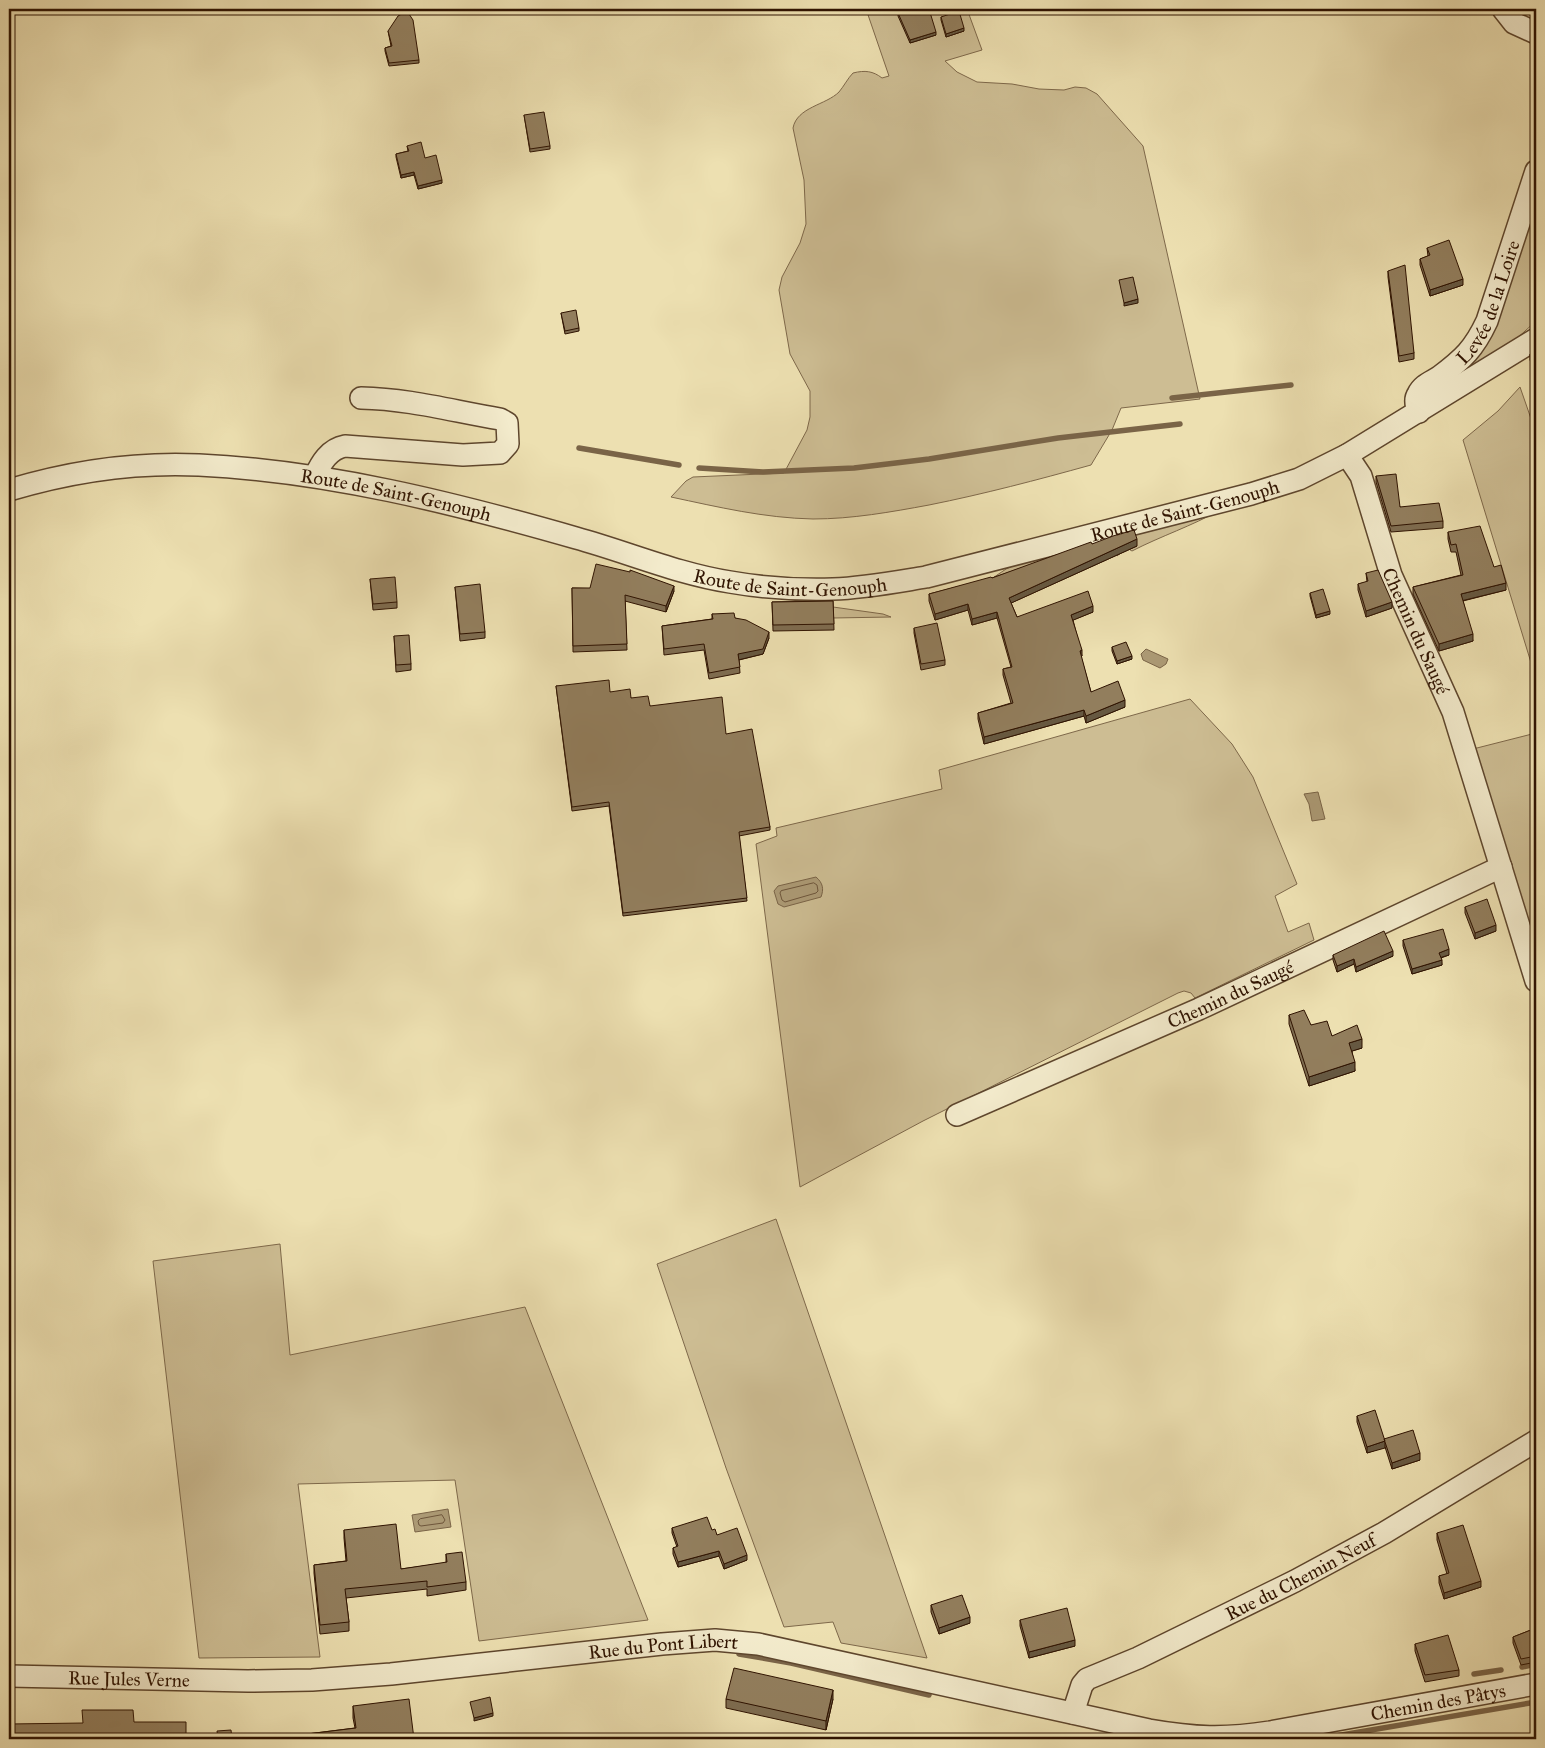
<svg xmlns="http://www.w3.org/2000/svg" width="1545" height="1748" viewBox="0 0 1545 1748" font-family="'IM FELL Great Primer',serif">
  <rect width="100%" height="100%" fill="#ede0b1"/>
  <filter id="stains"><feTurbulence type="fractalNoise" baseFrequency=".004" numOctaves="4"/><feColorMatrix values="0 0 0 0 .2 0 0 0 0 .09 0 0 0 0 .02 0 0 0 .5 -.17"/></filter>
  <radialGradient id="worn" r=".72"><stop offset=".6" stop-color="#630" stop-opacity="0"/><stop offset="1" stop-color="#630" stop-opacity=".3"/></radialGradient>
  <path fill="#cdbd93" stroke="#7e684a" d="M866,9h101l15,41 -37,11 12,11 20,10 35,2 27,5 25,1 11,-3 11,1 11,6 46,52 57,253 -79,9 -9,22 -21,35c-54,15 -107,29 -162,40 -38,7 -77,14 -116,14 -49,-1 -95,-12 -142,-22l15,-16 7,-4 91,-4 23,-43 3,-13v-26l-20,-37 -11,-64 3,-13 18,-34 6,-19 -2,-44 -11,-52c4,-21 33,-23 46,-36 5,-6 9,-14 14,-19 12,-3 20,-2 29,5l7,-2z
    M1536,187v134l-23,21 -86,53 29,-24z
    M1520,387l16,46v246l-73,-239 35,-29z
    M1220,510c-28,16 -59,26 -88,41l-5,-3 -10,8 -5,-11 -131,41 25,-17 15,-7z
    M833,607l50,7 8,3 -58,1z
    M1190,699l42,45 21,33 44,107 -22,12 13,36 21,-9 5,17 -119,58 -4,-5 -7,-2 -6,2 -255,128 -123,66 -44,-343 21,-8 -1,-8 166,-39 -3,-19z
    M1536,733v215l-63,-199z
    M776,1219l151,439 -86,-15 -8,-21 -49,5 -58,-159 -69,-204z
    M280,1244l10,111 235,-48 123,313 -169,21 -24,-161 -157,4 22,173 -121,1 -46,-397z"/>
  <path fill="#ac9a75" stroke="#7a6447" d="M1146,649l22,10 -2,5 -6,4 -17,-8 -2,-6z
    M1318,792l7,27 -13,2 -3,-17 -5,-10z
    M816,877c7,6 8,12 5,20l-37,10 -6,-3 -4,-13 4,-5z
    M448,1509l3,18 -36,5 -3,-17z"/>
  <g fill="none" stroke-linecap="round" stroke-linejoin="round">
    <path stroke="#6e563b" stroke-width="1" d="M814,883l3,2 1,6 -2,2 -31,9 -3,-2 -2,-7 1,-2z
      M442,1515l3,5 -2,3 -22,3 -2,-1 -1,-4 2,-2z"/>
    <path stroke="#7a6447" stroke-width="5.5" d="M1172,398l119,-13
      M579,448l100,17
      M699,468l64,4 91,-4 75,-9 129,-21 122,-14
      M739,1654l52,9 138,32
      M1522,1667l14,-3
      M1474,1674l27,-4
      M1318,1739l218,-37"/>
    <g stroke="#5e462d" stroke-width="24">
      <g id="minor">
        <path d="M1503,9l11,14 22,10"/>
        <path id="s1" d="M1419,412c-3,-6 -5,-12 -1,-18 4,-9 13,-12 21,-17 24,-18 35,-28 48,-56l49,-150"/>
        <path id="s2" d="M1347,455l14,21 30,99 62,137 83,269"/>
        <path d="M315,476c6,-13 14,-27 30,-30l118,9 37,-2 8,-9 -1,-21 -7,-4c-48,-8 -90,-20 -139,-21"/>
        <path id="s3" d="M9,490c60,-18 126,-28 190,-25 128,6 255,38 377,73 51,14 102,36 154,44 34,6 69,8 103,7 31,-1 62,-7 93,-12l325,-83 48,-15 48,-24 189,-116"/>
        <path id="s4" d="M957,1115l242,-106 302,-142"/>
        <path id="s5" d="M9,1676l239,5 64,-1 79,-6 271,-30 53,-4 43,4 391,86c46,8 75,9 121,2l266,-48"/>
        <path id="s6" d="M1073,1713l9,-28 5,-6 51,-21 157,-77 89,-48 152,-92"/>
      </g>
    </g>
    <use href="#minor" stroke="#f3ebcc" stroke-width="21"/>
  </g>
  <path fill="#7e6c50" stroke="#2f1301" d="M898,13l38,22 -26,8 -12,-27z
    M941,17l23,14 -18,6 -5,-17z
    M388,31l31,29v3l-30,3 -4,-15v-3l6,-2z
    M524,115l26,31v3l-20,3z
    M407,146l18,12 17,25 -24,6 -4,-14 -13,3 -5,-21v-3l12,-3z
    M1427,248l36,37 -33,11 -10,-31v-6l8,-3z
    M1388,271l26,82v6l-15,3 -11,-85z
    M561,313l18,15v3l-14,3z
    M1536,351v22l-6,-13v-6z
    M1376,476l24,31 43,14v7l-52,4 -15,-50z
    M1448,532l46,35 12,23 -43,11 10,40 -34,10 -26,-57v-7l48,-12 -5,-23h-5l-3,-13z
    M1092,544l45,2 -126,57 6,14 76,-5 -20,8 9,36 -1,1 10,35 34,15 -39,16 -2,-7 -100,28 -6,-25v-6l33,-10 -8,-28v-6l8,-2 -14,-49 -25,7 -4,-15 -33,10 -6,-19v-7l63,-16z
    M1366,573l26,35 -26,9 -8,-27v-6l9,-2z
    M370,579l27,23v6l-24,2z
    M455,587l30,45v6l-25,3z
    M572,588l102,3 -8,21 -41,-11 2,49 -54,2z
    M1310,593l20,21 -14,4 -6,-22z
    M833,601l1,29 -61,1 -1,-29z
    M712,614l23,4 34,20 -6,16 -24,6 1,13 -31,6 -5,-29 -40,5 -2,-29 50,-7z
    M914,628l31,32v5l-24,5 -7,-37z
    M394,636l17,28v6l-15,2z
    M1112,647l20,12 -15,5 -5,-13z
    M556,686l54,6 21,6 19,8 76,28 44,93v3l-31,6 8,65 -124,15 -14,-110 -37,5z
    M1465,907l31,24 -21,8 -10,-26z
    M1403,940l46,15 -8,3 1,7 -30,9 -9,-28z
    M1333,955l60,1 -37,16 -2,-8 -17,8 -4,-12z
    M1289,1015l22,10 21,11 30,12 -10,3 3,20 -46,15 -20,-62z
    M1357,1416l27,23 36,21 -28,9 -7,-22 -18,6 -10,-31z
    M672,1528l40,2 5,5 30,25 -23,9 -5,-13 -41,11 -5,-13v-6l4,-1 -5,-14z
    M344,1530l57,39 45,-6v-9l20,28v8l-39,6v-7l-81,9 3,24v9l-29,3 -6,-61v-8l32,-4 -2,-23z
    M1437,1533l44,54 -37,12 -5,-16v-7l8,-2 -10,-34z
    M931,1605l39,18 -31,11 -8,-22z
    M1020,1620l55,26 -46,12 -9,-32z
    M1536,1628v34l-15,3 -8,-22v-6z
    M1415,1644l44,26v6l-34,6 -10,-31z
    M726,1699h107l-7,31 -100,-22z
    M353,1706l61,33h-115v-4l56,-7 -2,-10z"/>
  <path fill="#665841" stroke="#2f1301" d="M964,28v3l-18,6v-3z
    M936,32v3l-26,8v-3z
    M414,172v3l-13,3v-3z
    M442,180v3l-24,6v-3z
    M1463,279v6l-33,11v-6z
    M1138,299v4l-14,3v-3z
    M1137,539v7l-128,58v-6z
    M1506,583v7l-45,11v-7z
    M674,586v5l-8,21v-6z
    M1392,602v6l-26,9v-6z
    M968,604v6l-33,10v-6z
    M1093,606v6l-22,9v-6z
    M1330,611v3l-14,4v-3z
    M997,612v6l-25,7v-6z
    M769,632v6l-6,16 -25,6v-6z
    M1473,634v7l-34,10v-7z
    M1082,650v6l-2,1v-6z
    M1132,656v3l-15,5v-3z
    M1125,700v7l-39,16v-7z
    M1084,710v6l-100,28v-7z
    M1496,925v6l-21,8v-6z
    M1449,949v6l-10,3v-5z
    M1393,951v5l-37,16v-5z
    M1354,959v5l-17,8v-6z
    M1442,960v5l-30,9v-5z
    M1362,1039v9l-13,4v-9z
    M1355,1062v9l-46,15v-9z
    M1385,1441v7l-18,5v-6z
    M1420,1453v7l-28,9v-6z
    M719,1551v5l-41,11v-5z
    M747,1555v5l-23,9v-5z
    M1481,1581v6l-37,12v-6z
    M970,1617v6l-31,11v-6z
    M1075,1640v6l-46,12v-6z
    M833,1690v9l-7,31v-9z
    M493,1713v3l-19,5v-3z"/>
  <path fill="#927e5d" stroke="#2f1301" d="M910,9h19l7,23 -26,8 -12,-27z
    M407,11l6,9 6,40 -30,3 -4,-15 7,-2 -4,-15 10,-15z
    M959,11l5,17 -18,6 -5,-17z
    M544,112l6,34 -20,3 -6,-34z
    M421,142l4,16 11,-3 6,25 -24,6 -4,-14 -13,3 -5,-21 13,-3 -2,-5z
    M1449,240l14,39 -33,11 -10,-31 10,-4 -3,-7z
    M1405,265l9,88 -15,3 -11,-85z
    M1133,277l5,22 -14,4 -5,-23z
    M576,310l3,18 -14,3 -4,-18z
    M1536,351v16l-6,-13z
    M1396,474l4,33 39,-4 4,18 -52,5 -15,-50z
    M1480,526l14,41 7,-2 5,18 -45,11 12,40 -34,10 -26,-57 50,-12 -7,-31 -5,1 -3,-13z
    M1134,530l3,9 -128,59 8,19 71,-26 5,15 -22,9 11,35 -2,1 11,41 27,-11 7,19 -39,16 -2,-6 -100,27 -6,-24 35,-10 -10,-34 9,-2 -15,-55 -25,7 -4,-15 -33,10 -6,-20 62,-17 1,1 99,-36 1,2 21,-8z
    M596,564l34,8v-2l44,16 -8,20 -41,-11 2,49 -54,2 -1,-58h18z
    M1378,570l14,32 -26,9 -8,-27 10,-3 -2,-8z
    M395,577l2,25 -24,2 -3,-25z
    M480,584l5,48 -25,2 -5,-47z
    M1323,589l7,22 -14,4 -6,-22z
    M833,601l1,23 -61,1 -1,-23z
    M734,613l1,5 11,2 23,12 -6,17 -25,5 2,13 -31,6 -5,-29 -40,5 -2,-23 51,-7 -1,-5z
    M937,623l8,37 -24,4 -7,-36z
    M409,635l2,29 -15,1 -2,-29z
    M1126,642l6,14 -15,5 -5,-14z
    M609,680l1,12 20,-3 1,9 17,-2 2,10 72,-9 4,37 26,-5 18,98 -31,5 8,66 -124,15 -14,-111 -37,5 -16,-121z
    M1487,899l9,26 -21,8 -10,-26z
    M1443,929l6,20 -10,4 3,7 -30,9 -9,-29z
    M1384,931l9,20 -37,16 -2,-8 -17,7 -4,-11z
    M1304,1010l7,15 16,-4 5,15 25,-11 5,14 -13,4 6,19 -46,15 -20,-62z
    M1375,1410l10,31 -18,6 -10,-31z
    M1413,1430l7,23 -28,10 -8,-24z
    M707,1517l5,13 3,-1 2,6 20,-7 10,27 -23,9 -5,-13 -41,11 -5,-14 5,-2 -6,-18z
    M396,1524l5,45 46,-7 -1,-8 16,-2 4,30 -39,5v-6l-82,8 4,33 -29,3 -6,-60 33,-4 -3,-31z
    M1463,1525l18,56 -37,12 -5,-17 10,-3 -12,-40z
    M962,1595l8,22 -31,11 -8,-23z
    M1067,1608l8,32 -46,12 -9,-32z
    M1536,1628v28l-15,3 -8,-22z
    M1448,1635l11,35 -34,5 -10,-31z
    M734,1668l99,22 -7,31 -100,-22z
    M490,1697l3,16 -19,5 -4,-16z
    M409,1699l5,40h-115v-4l57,-7 -3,-22z
    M82,1710h51l1,12h52v17h-177v-15l74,-1z
    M231,1730l1,9h-14l-1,-8z"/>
  <g text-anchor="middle" stroke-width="4" stroke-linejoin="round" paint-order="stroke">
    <g font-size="19" fill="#2f1301" stroke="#f3ebcc">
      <text dy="7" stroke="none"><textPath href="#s1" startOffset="139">Levée de la Loire</textPath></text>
      <text dy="7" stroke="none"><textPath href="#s3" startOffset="392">Route de Saint-Genouph</textPath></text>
      <text dy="7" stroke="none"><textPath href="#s3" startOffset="1202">Route de Saint-Genouph</textPath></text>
      <text dy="7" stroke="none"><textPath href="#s3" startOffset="798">Route de Saint-Genouph</textPath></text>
      <text dy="7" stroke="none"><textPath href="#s2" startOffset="190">Chemin du Saugé</textPath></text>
      <text dy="7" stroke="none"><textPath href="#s4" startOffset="299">Chemin du Saugé</textPath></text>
      <text dy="7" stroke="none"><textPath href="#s6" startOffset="274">Rue du Chemin Neuf</textPath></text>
      <text dy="7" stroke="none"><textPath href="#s5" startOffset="656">Rue du Pont Libert</textPath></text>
      <text dy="7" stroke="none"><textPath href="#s5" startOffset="120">Rue Jules Verne</textPath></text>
      <text dy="7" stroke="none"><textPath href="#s5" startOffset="1444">Chemin des Pâtys</textPath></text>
    </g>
  </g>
  <rect width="1545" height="1748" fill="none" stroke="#ede0b1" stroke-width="30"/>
  <rect x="10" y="10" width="1525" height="1728" fill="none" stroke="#2f1301" stroke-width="2.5"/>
  <rect x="15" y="15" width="1515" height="1718" fill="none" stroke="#2f1301"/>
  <rect width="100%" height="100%" filter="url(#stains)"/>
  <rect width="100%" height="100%" fill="url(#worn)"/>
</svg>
